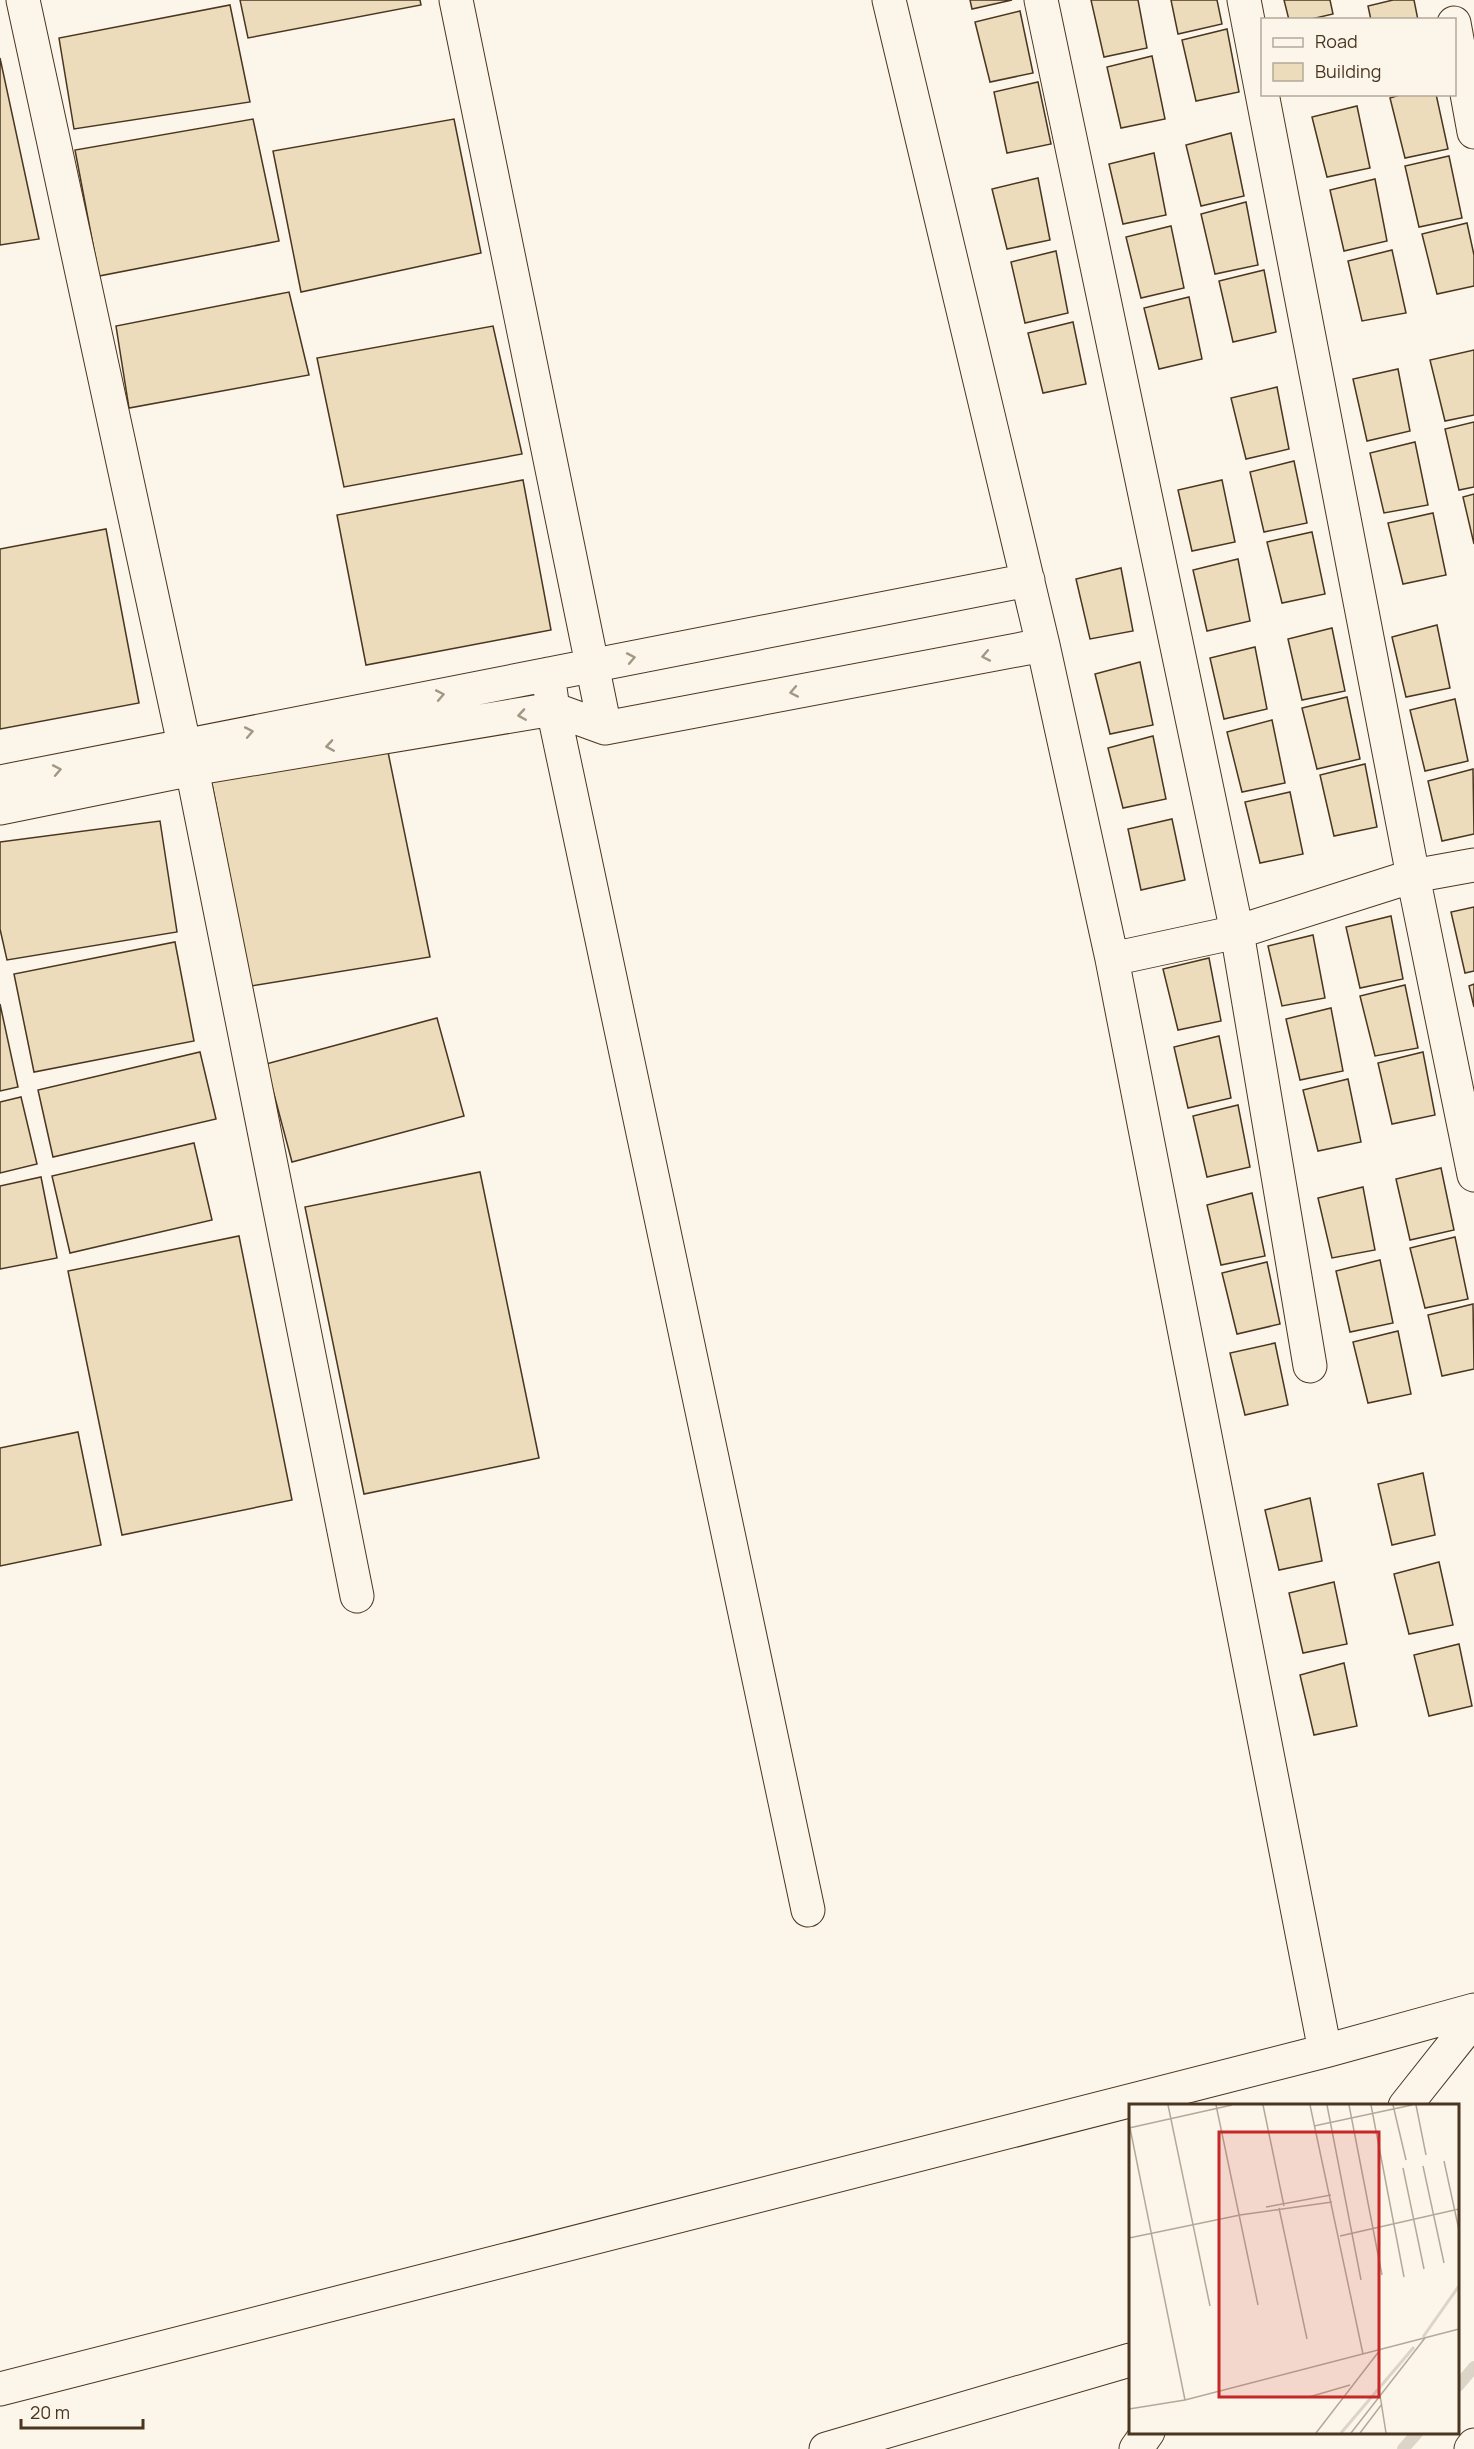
<svg xmlns="http://www.w3.org/2000/svg" width="1474" height="2449" viewBox="0 0 1474 2449" font-family="Manrope,sans-serif">
  <rect width="100%" height="100%" fill="#fbf6e9"/>
  <g fill="none" stroke-linecap="round" stroke-linejoin="round">
    <path stroke="#dcd4c6" stroke-width="12" d="M1458,2386l16,-19
      M1403,2449l15,-17"/>
  </g>
  <path fill="#ecdcbc" stroke="#4a3520" stroke-width="1.5" d="M240,0h180l1,5 -173,33z
    M970,0h42l-40,9z
    M1091,0h47l9,48 -43,9z
    M1171,0h46l5,24 -44,10z
    M1284,0h46l3,14 -26,6h-18z
    M1393,0h21l4,20h-47l-3,-14z
    M230,5l20,97 -176,27 -15,-91z
    M1020,11l13,62 -43,9 -15,-60z
    M1227,29l12,63 -43,9 -14,-61z
    M1152,56l13,63 -44,9 -14,-61z
    M0,58l39,181 -39,6z
    M1038,82l13,62 -44,9 -13,-61z
    M1403,94h33l12,55 -43,9 -15,-60z
    M1357,106l13,62 -43,9 -15,-60z
    M253,119l26,122 -180,35 -24,-126z
    M454,119l27,134 -180,39 -28,-141z
    M1231,133l13,63 -43,10 -15,-61z
    M1154,153l12,62 -43,9 -14,-60z
    M1449,156l13,62 -43,9 -14,-61z
    M1038,178l12,62 -43,9 -15,-60z
    M1375,179l12,62 -43,10 -14,-61z
    M1246,202l12,63 -43,9 -14,-60z
    M1467,223l7,32v31l-37,8 -15,-60z
    M1171,226l13,62 -43,10 -15,-61z
    M1392,250l14,63 -44,8 -14,-60z
    M1056,251l12,62 -43,10 -14,-61z
    M1264,270l12,62 -43,10 -14,-61z
    M289,292l20,83 -180,33 -13,-82z
    M1189,297l13,62 -43,10 -15,-61z
    M1073,322l13,62 -43,9 -15,-60z
    M493,326l29,128 -178,33 -27,-129z
    M1474,350v65l-29,6 -15,-61z
    M1398,369l12,62 -43,10 -14,-62z
    M1277,387l12,62 -43,10 -15,-61z
    M1474,422v65l-15,3 -14,-61z
    M1415,442l13,63 -44,8 -14,-60z
    M1294,461l13,62 -43,9 -14,-60z
    M523,480l28,150 -185,35 -29,-150z
    M1222,480l13,62 -43,9 -14,-61z
    M1474,494v50l-11,-47z
    M1433,513l13,62 -43,9 -15,-61z
    M106,529l33,174 -139,26v-180z
    M1312,532l13,62 -43,9 -15,-61z
    M1238,559l12,62 -43,10 -14,-61z
    M1121,568l12,63 -43,8 -14,-60z
    M1437,625l13,63 -44,9 -14,-60z
    M1332,628l13,63 -43,9 -14,-61z
    M1255,647l12,62 -43,10 -14,-61z
    M1140,662l13,63 -43,9 -15,-60z
    M1347,697l13,62 -43,10 -15,-61z
    M1455,699l13,62 -43,10 -15,-61z
    M1272,720l13,63 -43,9 -15,-60z
    M1153,736l13,63 -43,9 -15,-60z
    M388,752l42,205 -179,29 -40,-207z
    M1365,764l12,63 -43,9 -14,-61z
    M1473,769l1,65 -32,7 -14,-60z
    M1290,792l13,62 -43,9 -15,-61z
    M1172,819l13,61 -44,10 -13,-61z
    M160,821l17,111 -170,28 -7,-31v-87z
    M1474,907v64l-9,2 -14,-61z
    M1391,916l12,63 -43,9 -14,-61z
    M1313,935l12,63 -43,8 -14,-60z
    M175,942l19,99 -160,31 -20,-98z
    M1209,958l12,63 -43,9 -15,-61z
    M1474,984v23l-5,-21z
    M1405,985l13,63 -43,8 -15,-60z
    M0,1004l18,83 -18,4z
    M1331,1008l12,63 -43,9 -14,-61z
    M437,1018l27,98 -172,46 -26,-98z
    M1219,1036l12,62 -43,10 -14,-61z
    M200,1052l16,67 -163,38 -15,-67z
    M1423,1052l12,63 -43,9 -14,-61z
    M1348,1079l13,63 -43,9 -15,-61z
    M21,1097l16,67 -37,9v-71z
    M1238,1105l12,62 -43,10 -14,-61z
    M194,1143l18,77 -142,33 -18,-77z
    M1441,1168l13,62 -44,10 -14,-61z
    M480,1172l59,286 -175,36 -59,-287z
    M41,1177l16,81 -57,11v-83z
    M1363,1187l12,63 -43,8 -14,-60z
    M1252,1193l13,63 -44,9 -14,-60z
    M239,1236l53,264 -170,35 -54,-264z
    M1455,1237l13,62 -43,9 -15,-60z
    M1380,1260l13,63 -43,9 -14,-61z
    M1267,1262l13,62 -43,10 -15,-61z
    M1473,1304l1,65 -32,7 -14,-61z
    M1398,1331l13,63 -43,9 -15,-61z
    M1275,1343l13,62 -43,10 -15,-62z
    M78,1432l23,113 -101,21v-118z
    M1423,1473l12,62 -43,10 -14,-61z
    M1310,1498l12,63 -43,9 -14,-60z
    M1439,1562l14,63 -44,9 -15,-60z
    M1334,1582l13,62 -44,9 -14,-60z
    M1459,1644l13,62 -43,10 -15,-61z
    M1344,1663l13,63 -43,9 -14,-60z"/>
  <g fill="none" stroke-linecap="round" stroke-linejoin="round">
    <g stroke="#4a3520" stroke-width="35">
      <path id="minor" d="M23,0l161,744 8,25 165,827
        M456,0l149,728
        M889,0l154,645 69,314 213,1092
        M1041,0l196,932 73,434
        M1244,0l169,876 61,299
        M1454,23l20,109
        M548,674l5,35 255,1201
        M0,782l1028,-202
        M0,808l192,-39 361,-60 52,19 438,-83
        M1112,959l125,-27 176,-56 61,-11
        M1405,2106l69,-87
        M0,2389l1325,-338 149,-41
        M826,2449l304,-89
        M1136,2449l12,-17
        M1471,2449l3,-4"/>
    </g>
    <use href="#minor" stroke="#fbf6e9" stroke-width="33"/>
  </g>
  <defs><path id="oneway-chevron" d="M-2-3.5L2.5 0L-2 3.5" fill="none" stroke-width="1.6" stroke-linecap="round" stroke-linejoin="round" transform="scale(1.5)"/></defs>
  <g stroke="#a29684">
    <use href="#oneway-chevron" transform="translate(986 656) rotate(169)"/>
    <use href="#oneway-chevron" transform="translate(631 658) rotate(-11)"/>
    <use href="#oneway-chevron" transform="translate(794 692) rotate(169)"/>
    <use href="#oneway-chevron" transform="translate(440 695) rotate(-11)"/>
    <use href="#oneway-chevron" transform="translate(522 715) rotate(171)"/>
    <use href="#oneway-chevron" transform="translate(249 732) rotate(-11)"/>
    <use href="#oneway-chevron" transform="translate(330 746) rotate(171)"/>
    <use href="#oneway-chevron" transform="translate(57 770) rotate(-11)"/>
  </g>
  <g transform="translate(1129 2104)">
    <rect width="330" height="330" fill="#fbf6e9"/>
    <path fill="none" stroke="#dcd4c6" stroke-width="3" d="M294,233l36,-51M212,329l73,-86"/>
    <path fill="none" stroke="#b4a999" stroke-width="1.5" d="M39,1l42,201M87,1l42,200M134,1l21,101M181,1l53,249M198,1l34,175M220,1l33,170M242,1l33,172M264,1l13,55M287,1l10,50M0,19l56,277M185,22l98,-21M0,24l103,-23M315,57l15,69M294,62l21,97M274,64l21,101M137,103l65,-12M150,104l28,131M211,132l119,-27M0,134l111,-23 92,-13M251,291l6,38M180,293l41,-12M0,305l56,-9 274,-71M187,329l64,-83M222,329l74,-95M231,329l22,-29"/>
    <path fill="#c62828" fill-opacity="0.15" stroke="#c62828" stroke-width="3" d="M90,28h160v265h-160z"/>
    <rect width="330" height="330" fill="none" stroke="#4a3520" stroke-width="3"/>
  </g>
  <rect x="1261" y="18" width="195" height="78" fill="#fbf6e9" stroke="#b4a999" stroke-width="1.5"/>
  <rect x="1273" y="38" width="30" height="9" fill="#fbf6e9" stroke="#b4a999" stroke-width="1.5"/>
  <text x="1315" y="48" font-size="18" fill="#4a3520">Road</text>
  <rect x="1273" y="63" width="30" height="18" fill="#ecdcbc" stroke="#b4a999" stroke-width="1.5"/>
  <text x="1315" y="78" font-size="18" fill="#4a3520">Building</text>
  <path d="M21 2419v9h122v-9" fill="none" stroke="#4a3520" stroke-width="3"/>
  <text x="30" y="2419" font-size="18" fill="#4a3520" stroke="#fbf6e9" stroke-width="4.5" paint-order="stroke">20 m</text>
</svg>
